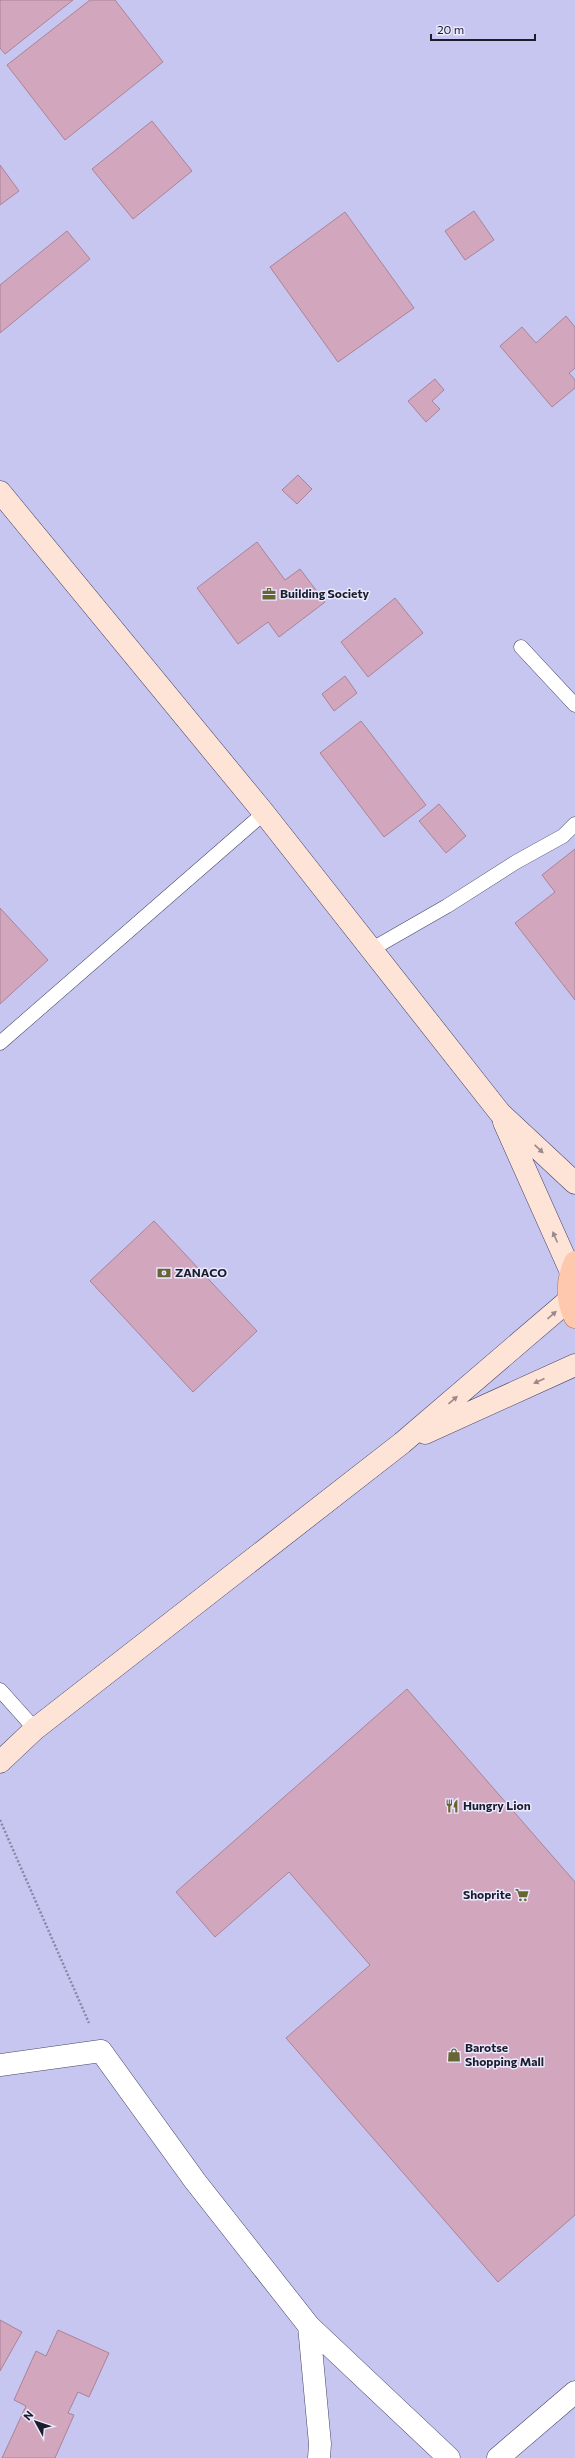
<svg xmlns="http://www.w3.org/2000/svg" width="575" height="2458" viewBox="0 0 575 2458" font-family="Commissioner,sans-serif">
  <rect width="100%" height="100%" fill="#c7c6f0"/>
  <path fill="#d2a7bd" stroke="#ab8297" d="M0,0h73l-68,54 -5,-6z
    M90,0h25l48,62 -98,78 -58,-75z
    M152,121l40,50 -59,48 -41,-50z
    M0,165l19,26 -19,14z
    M474,211l20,29 -29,20 -20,-29z
    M345,212l69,96 -76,54 -68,-95z
    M67,231l23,28 -90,74v-48z
    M566,316l9,11v41l-6,5 6,7v8l-23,19 -52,-61 22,-19 14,16z
    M435,379l9,11 -12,11 8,8 -14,13 -18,-21z
    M298,475l14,14 -15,15 -15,-14z
    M257,542l28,38 15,-11 25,33 -46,35 -11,-15 -30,22 -41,-56z
    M395,598l28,35 -55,44 -27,-35z
    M345,676l12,17 -23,18 -12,-17z
    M361,721l65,84 -42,32 -64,-84z
    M439,804l27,32 -20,17 -27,-32z
    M575,849v151l-60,-77 40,-31 -13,-17z
    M0,908l48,52 -48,44z
    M154,1221l103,110 -64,61 -103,-111z
    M407,1689l168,193v333l-77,67 -212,-244 84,-73 -81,-93 -74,65 -39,-45z
    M0,2320l22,12 -22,39z
    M58,2330l51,23 -20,44 -11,-5 -10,21 6,2 -19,43h-53l24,-52 -12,-6 22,-49 10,5z"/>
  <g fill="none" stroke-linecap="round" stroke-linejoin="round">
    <g stroke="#464467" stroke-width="15">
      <path id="lane" d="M521,647l54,58
        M372,949l75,-43 69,-44 47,-26 12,-12
        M0,1043l264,-230
        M0,1690l35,39"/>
    </g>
    <g stroke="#464467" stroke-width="23">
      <path id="street" d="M0,2065l101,-14 94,130 114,145 11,118 -1,14
        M309,2326l140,132
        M498,2458l77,-66"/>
    </g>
    <g stroke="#464467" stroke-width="23">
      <path id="secondary" d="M0,492l264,321 236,300 75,70
        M504,1122l67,150
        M425,1433l150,-68
        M0,1762l35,-33 367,-286 167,-143"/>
    </g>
    <g stroke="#af745e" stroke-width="23">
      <path id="primary" d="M575,1262c-8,18 -9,38 0,55"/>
    </g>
    <path stroke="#8887a6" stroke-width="2.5" stroke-dasharray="2 2" stroke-linecap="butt" d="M0,1820l89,203"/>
    <use href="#lane" stroke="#fff" stroke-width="14"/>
    <use href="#street" stroke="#fff" stroke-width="22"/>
    <use href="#secondary" stroke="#fee3d7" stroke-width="22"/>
    <use href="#primary" stroke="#fec8af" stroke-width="22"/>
  </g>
  <defs><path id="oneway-solid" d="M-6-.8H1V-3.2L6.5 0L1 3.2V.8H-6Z"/></defs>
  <g fill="#99898a">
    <use href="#oneway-solid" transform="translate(539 1149) rotate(43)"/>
    <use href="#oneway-solid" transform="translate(555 1237) rotate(-114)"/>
    <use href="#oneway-solid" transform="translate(552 1315) rotate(-41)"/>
    <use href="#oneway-solid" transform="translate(539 1381) rotate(156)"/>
    <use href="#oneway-solid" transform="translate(453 1400) rotate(-41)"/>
  </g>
  <defs>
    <g id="office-bare" transform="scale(1.08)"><path d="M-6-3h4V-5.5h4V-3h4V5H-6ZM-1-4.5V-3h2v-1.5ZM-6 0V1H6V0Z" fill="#686532" stroke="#e9e9ff" stroke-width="2.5" paint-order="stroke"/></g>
    <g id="bank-bare" transform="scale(1.08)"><path d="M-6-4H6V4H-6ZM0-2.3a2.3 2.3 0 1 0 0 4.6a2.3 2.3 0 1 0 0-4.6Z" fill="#686532" stroke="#e9e9ff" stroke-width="2.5" paint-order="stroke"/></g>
    <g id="restaurant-bare" transform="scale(1.08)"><path d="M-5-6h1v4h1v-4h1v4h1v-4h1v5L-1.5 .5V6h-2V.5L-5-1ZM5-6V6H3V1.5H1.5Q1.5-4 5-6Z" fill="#686532" stroke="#e9e9ff" stroke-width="2.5" paint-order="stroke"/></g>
    <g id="supermarket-bare" transform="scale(1.08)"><path d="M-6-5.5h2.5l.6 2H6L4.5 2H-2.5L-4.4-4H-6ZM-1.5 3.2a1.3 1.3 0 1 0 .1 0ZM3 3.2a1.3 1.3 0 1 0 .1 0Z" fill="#686532" stroke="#e9e9ff" stroke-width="2.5" paint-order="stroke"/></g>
    <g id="shop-bare" transform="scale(1.08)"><path d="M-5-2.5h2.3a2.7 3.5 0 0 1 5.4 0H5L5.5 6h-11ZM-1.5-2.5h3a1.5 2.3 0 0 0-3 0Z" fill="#686532" stroke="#e9e9ff" stroke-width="2.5" paint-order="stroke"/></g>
  </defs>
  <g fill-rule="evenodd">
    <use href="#office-bare" x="269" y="594"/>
    <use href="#bank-bare" x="164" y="1273"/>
    <use href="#restaurant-bare" x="452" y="1806"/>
    <use href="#supermarket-bare" x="522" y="1895"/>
    <use href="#shop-bare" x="454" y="2055"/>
  </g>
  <g text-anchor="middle" stroke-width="3" stroke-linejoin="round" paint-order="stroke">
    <g font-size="12" font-weight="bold" fill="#1d1c2b" stroke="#e9e9ff" text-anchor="start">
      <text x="280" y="598">Building Society</text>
      <text x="175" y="1277">ZANACO</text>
      <text x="463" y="1810">Hungry Lion</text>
      <text x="511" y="1899" text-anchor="end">Shoprite</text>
      <text x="465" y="2052">Barotse<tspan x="465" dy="14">Shopping Mall</tspan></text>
    </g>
  </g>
  <g transform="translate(36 2422) rotate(310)" stroke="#e9e9ff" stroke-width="3" paint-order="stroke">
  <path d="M0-3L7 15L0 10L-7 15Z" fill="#1d1c2b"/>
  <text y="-6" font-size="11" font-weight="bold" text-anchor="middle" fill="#1d1c2b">N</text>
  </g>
  <path d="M431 34v6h104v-6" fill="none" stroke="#1d1c2b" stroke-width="2"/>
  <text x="437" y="34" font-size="12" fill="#1d1c2b" stroke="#e9e9ff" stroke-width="3" paint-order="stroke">20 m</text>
</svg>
